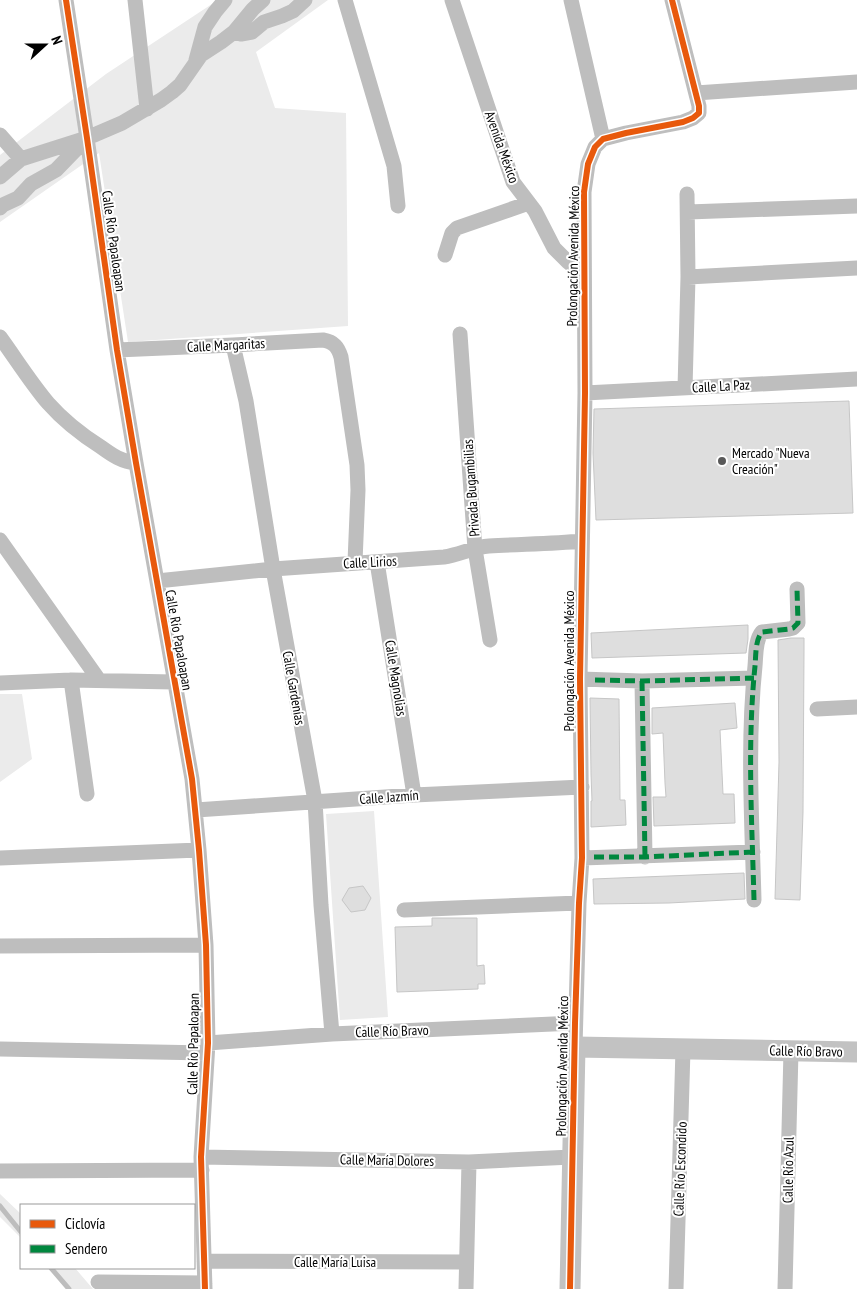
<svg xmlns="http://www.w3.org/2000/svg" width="857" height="1289" viewBox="0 0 857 1289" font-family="'PT Sans Narrow',sans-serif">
  <rect width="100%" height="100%" fill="#fff"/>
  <path fill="#ebebeb" d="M218,0h110l-72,52 19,56 71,5 2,213 -220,16 -29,-189 -99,69v-67l106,-81z
    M0,694h22l10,65 -32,23z
    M374,811l14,206 -48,3 -14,-206z
    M0,1194l21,20v24l-21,-21z
    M51,1268h24l18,21h-21z"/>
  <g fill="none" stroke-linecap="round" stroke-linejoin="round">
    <path stroke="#bdbdbd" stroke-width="5" d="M0,1206l21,26
      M51,1268l18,21"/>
  </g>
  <path fill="#dedede" stroke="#c6c6c6" d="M849,401l4,112 -257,7 -3,-67 1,-44z
    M748,625v14l-2,14 -154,5 -1,-25z
    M791,638h13v12l-1,162 -3,88 -25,-1 4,-137 -1,-122z
    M590,698l29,1 1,101h5l1,25 -35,2v-26h1l-1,-27z
    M735,703l2,25 -17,2 3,64h11l1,29 -81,3 -1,-29h13l-1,-14 -2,-50 -11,1v-26z
    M744,873l1,26 -76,4 -75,1 -1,-25z
    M363,886l8,12 -6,12 -14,2 -9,-12 7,-12z
    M432,918h45v48l7,-1 1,19h-7v5l-81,3 -2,-65 37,-1z"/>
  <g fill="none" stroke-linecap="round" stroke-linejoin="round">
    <path stroke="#bebebe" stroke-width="15" d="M66,0l21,138 30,212 19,113 56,316 7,71 7,95 2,98 -7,114 4,132
      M135,0l12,109
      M345,0l49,166 4,40
      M452,0l61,182 22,29 19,37 14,14 16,13
      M571,0l32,139
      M234,32l7,2 11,-2 12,-10 18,-6 11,-5 12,-11
      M196,60l9,-33 10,-15 10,-12
      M696,93l161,-11
      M0,135l21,24
      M0,177l21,-18 66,-21
      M0,208l3,-3 15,-7 13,-14 25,-14 31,-32 35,-15 39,-23 11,-8 8,-7 21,-30 20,-13 13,-10 19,-23 10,-9
      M688,212l169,-6
      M445,255l7,-22 5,-5 72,-25
      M688,277l169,-9
      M460,334l15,215 15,91
      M0,337c16,22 31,46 48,66 15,17 34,32 53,44 11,8 21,15 35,16
      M233,345l13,56 27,168 42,232 6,104 11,129
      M117,350l116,-5 90,-5c11,2 15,7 18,17l16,108 1,25 -3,72
      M685,388l3,-111 -1,-83
      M585,393l272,-14
      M0,540l99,140
      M377,562l37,233
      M157,581l116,-12 171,-12c15,-2 30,-10 45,-11 31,-2 62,-2 93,-5
      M580,679l62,2 112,-3
      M71,680l16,114
      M642,681l3,176
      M0,683l71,-3 103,2
      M817,709l40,-2
      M196,810l218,-15 168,-8
      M0,858l199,-8
      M582,858l171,-6
      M754,900c-2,-78 -7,-156 1,-234 1,-10 0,-26 7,-34l27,-3 4,-1 5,-5 -1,-34
      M404,910l175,-7
      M0,946l206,-1
      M208,1043l124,-9 243,-11
      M575,1047l4,-144 3,-45 -2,-179 5,-286 -1,-201 4,-28 7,-17 8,-8 23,-6 57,-11 10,-4 6,-5v-7l-27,-106
      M0,1049l207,4
      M201,1157l268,5 103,-5
      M0,1171l202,-1
      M204,1261l262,1
      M98,1282l107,1
      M466,1289l3,-127
      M676,1289l7,-240
      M785,1289l6,-238"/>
    <path stroke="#c2c2c2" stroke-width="21" d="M570,1289l5,-242 282,5"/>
    <path stroke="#00873e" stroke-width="5" stroke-dasharray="10 5" stroke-linecap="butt" d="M595,680l47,1 112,-3
      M642,681l3,176
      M594,857h51l108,-5
      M754,900c-2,-78 -7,-156 1,-234 1,-10 0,-26 7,-34l27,-3 4,-1 5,-5 -1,-34"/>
    <g stroke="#fff" stroke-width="9">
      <path id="cycleway" d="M66,0l21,138 30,212 19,113 56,316 7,71 7,95 2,98 -7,114 4,132
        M570,1289l5,-266 4,-120 3,-45 -2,-179 5,-286 -1,-201 4,-28 7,-17 8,-8 23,-6 57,-11 10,-4 6,-5v-7l-27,-106"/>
    </g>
    <use href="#cycleway" stroke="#e8590c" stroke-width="6"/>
  </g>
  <circle fill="#595959" stroke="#fff" stroke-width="2" cx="722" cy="461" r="5"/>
  <g text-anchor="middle" stroke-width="4" stroke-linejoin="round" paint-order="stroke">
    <g font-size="14" fill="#000" stroke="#fff">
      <text transform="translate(502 147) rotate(70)" y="5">Avenida México</text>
      <text transform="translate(114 241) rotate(82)" y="5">Calle Río Papaloapan</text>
      <text transform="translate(573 256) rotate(-89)" y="5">Prolongación Avenida México</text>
      <text transform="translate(226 345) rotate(-3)" y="5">Calle Margaritas</text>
      <text transform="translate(721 386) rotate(-3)" y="5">Calle La Paz</text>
      <text transform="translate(471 488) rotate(-94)" y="5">Privada Bugambilias</text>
      <text transform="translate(370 562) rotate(-3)" y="5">Calle Lirios</text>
      <text transform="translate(179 640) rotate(80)" y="5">Calle Río Papaloapan</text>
      <text transform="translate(569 661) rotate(-90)" y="5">Prolongación Avenida México</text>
      <text transform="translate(396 678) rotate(81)" y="5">Calle Magnolias</text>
      <text transform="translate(294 688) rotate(80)" y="5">Calle Gardenías</text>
      <text transform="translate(389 797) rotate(-4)" y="5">Calle Jazmín</text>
      <text transform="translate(392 1031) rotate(-2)" y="5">Calle Río Bravo</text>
      <text transform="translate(193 1044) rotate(-89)" y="5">Calle Río Papaloapan</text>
      <text transform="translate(806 1051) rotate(1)" y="5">Calle Río Bravo</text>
      <text transform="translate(562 1066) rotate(-89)" y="5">Prolongación Avenida México</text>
      <text transform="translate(387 1160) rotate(1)" y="5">Calle María Dolores</text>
      <text transform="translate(680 1169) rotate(-88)" y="5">Calle Río Escondido</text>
      <text transform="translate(788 1170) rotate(-89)" y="5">Calle Río Azul</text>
      <text x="335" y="1267">Calle María Luisa</text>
    </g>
    <g font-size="14" fill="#000" stroke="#fff" text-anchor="start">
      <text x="732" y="458">Mercado "Nueva<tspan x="732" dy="16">Creación"</tspan></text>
    </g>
  </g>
  <rect x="20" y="1204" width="175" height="65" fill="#ffffff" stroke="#999999"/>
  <rect x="30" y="1220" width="25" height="8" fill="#e8590c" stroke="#999999"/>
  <text x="65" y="1229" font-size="15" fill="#000000">Ciclovía</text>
  <rect x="30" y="1245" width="25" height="8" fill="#00873e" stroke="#999999"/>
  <text x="65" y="1254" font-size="15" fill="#000000">Sendero</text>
  <g transform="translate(45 45) rotate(69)" stroke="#ffffff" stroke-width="4" paint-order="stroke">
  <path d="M0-4L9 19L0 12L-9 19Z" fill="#000000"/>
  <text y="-8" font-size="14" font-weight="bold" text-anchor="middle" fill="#000000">N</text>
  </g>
</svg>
